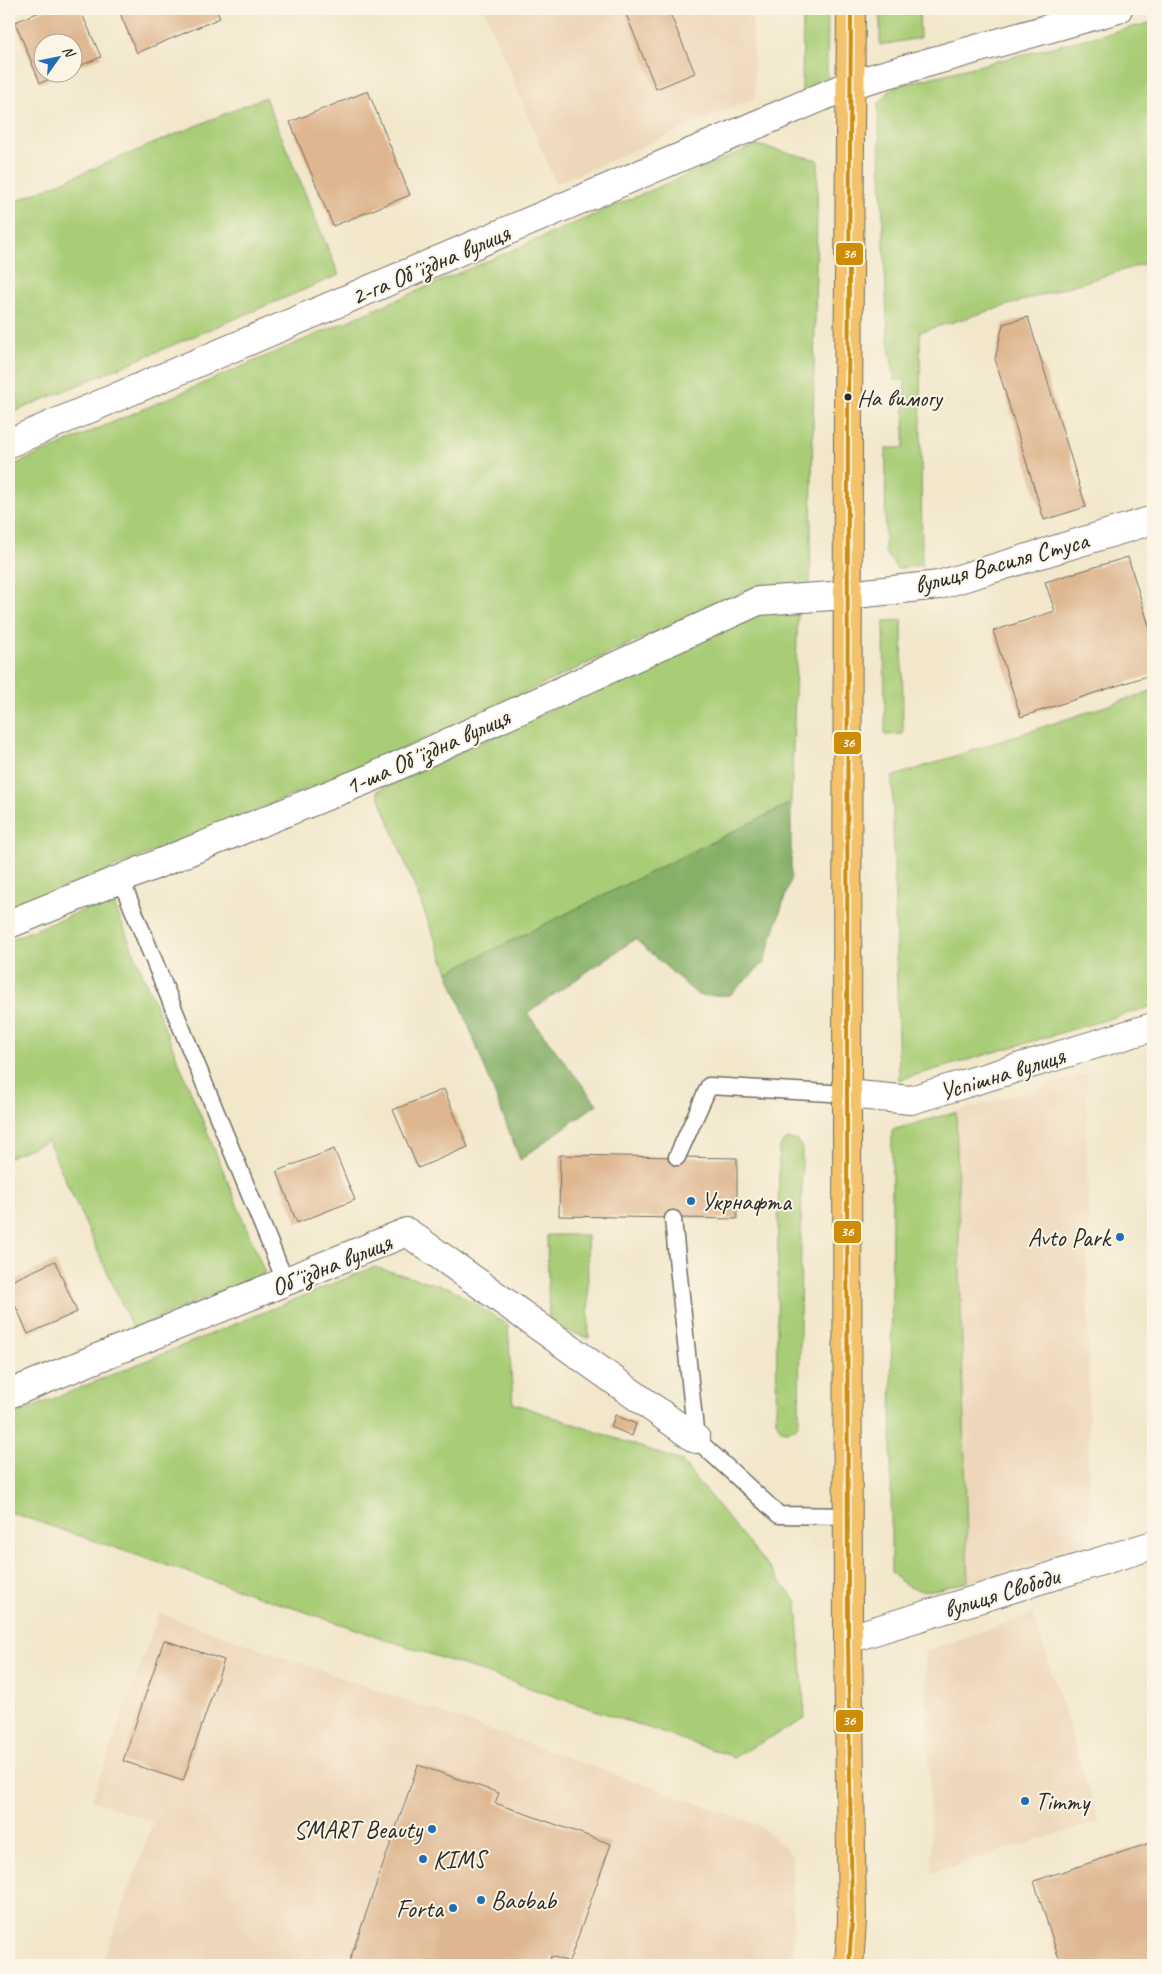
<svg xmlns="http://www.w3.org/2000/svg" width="1162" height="1974" viewBox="0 0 1162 1974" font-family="Caveat,sans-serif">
  <rect width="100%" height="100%" fill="#fcf5e5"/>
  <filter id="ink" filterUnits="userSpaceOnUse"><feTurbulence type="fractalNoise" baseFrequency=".02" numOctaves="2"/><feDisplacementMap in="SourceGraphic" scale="10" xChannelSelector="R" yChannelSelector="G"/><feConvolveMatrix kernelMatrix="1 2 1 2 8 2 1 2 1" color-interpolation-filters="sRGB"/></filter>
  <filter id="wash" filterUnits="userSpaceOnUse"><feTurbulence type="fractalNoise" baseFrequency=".0096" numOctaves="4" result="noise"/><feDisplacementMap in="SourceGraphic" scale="20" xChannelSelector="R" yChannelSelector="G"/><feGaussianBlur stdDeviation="1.12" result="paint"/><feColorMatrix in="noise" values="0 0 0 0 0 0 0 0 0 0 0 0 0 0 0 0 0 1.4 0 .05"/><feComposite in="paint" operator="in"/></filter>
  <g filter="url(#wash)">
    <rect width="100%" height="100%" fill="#f2e7cb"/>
    <path fill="#edd7ba" d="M484,9h268l3,89 -199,86z
      M1087,1074l2,474 -121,34 -12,-470z
      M159,1613l602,213 31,29 2,110h-692l51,-143 -61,-22z
      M1033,1614l66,208 -108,32 -59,19 -7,-222z"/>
    <path fill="#a9cd77" stroke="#6a7c51" d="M803,9h25l-1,72 -25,11z
      M880,9h39l1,29 -40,7z
      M1153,22v239l-233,71 2,233 -25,4 -12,-17 1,-104h18l1,-68h-10l-7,-39 -10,-236 15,-18z
      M265,97l74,178 -330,139v-210z
      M756,145l62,15 -8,426 -52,-1 -393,181 -356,144v-443z
      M798,610l-7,193 -343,169 -71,-181 384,-179z
      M902,620l1,114 -18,1 -1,-114z
      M1151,691l2,8v307l-254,74 -7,-303z
      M112,899l153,374 -132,56 -85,-188 -39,16v-217z
      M956,1112l12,470c-35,7 -50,19 -77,-10l1,-442z
      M788,1139c8,0 12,3 14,11l-3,270c-2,9 -6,11 -15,11l-5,-4 -3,-7 3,-270 3,-7z
      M547,1235h40l2,103 -40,-13z
      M374,1267l76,21 58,37 5,78 168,58 116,141 8,117 -71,38 -725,-245v-95z"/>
    <path fill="#86b068" stroke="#586e4a" d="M791,803v75l-27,85 -34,32 -31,1 -64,-57 -108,74 70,91 -77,56 -72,-188z"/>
    <g id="blocks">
      <path fill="#deb68f" d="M47,9h33l21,48 -29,12v-27h-30v30l23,1 -25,10 -25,-61z
        M118,9h98l4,9 -83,35z
        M624,9h44l27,64 -39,16z
        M368,91l42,104 -77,31 -43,-104z
        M1028,317l58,190 -42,13 -49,-161 8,-35z
        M1128,557l25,82v35l-132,43 -28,-86 62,-20 -10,-29z
        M444,1089l24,58 -50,21 -25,-58z
        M334,1149l21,51 -58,23 -20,-52z
        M560,1155l177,3v61l-178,-3z
        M55,1261l22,51 -49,22 -19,-43v-9z
        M615,1415l21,9 -4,12 -21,-9z
        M164,1640l60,20 -41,121 -60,-20z
        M418,1765l81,28 -4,10 116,41 -42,118 -18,-6 -3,9h-200z
        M1153,1842v123h-84l-11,-9 -24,-75z"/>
    </g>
  </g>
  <g filter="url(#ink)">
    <use href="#blocks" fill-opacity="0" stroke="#716d63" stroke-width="1"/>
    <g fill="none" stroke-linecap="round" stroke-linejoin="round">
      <g stroke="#716d63" stroke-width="19">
        <path id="service" d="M121,880l165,403
          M677,1157l32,-71 138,8
          M673,1219l23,220 83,76 69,1"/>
      </g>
      <g stroke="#716d63" stroke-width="30">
        <path id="minor" d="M9,443l843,-359 266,-75
          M9,924l362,-146 387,-177 89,-6 92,-10 214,-65
          M847,1094l64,6 242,-73
          M9,1394l398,-162 289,207
          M848,1639l305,-94"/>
      </g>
      <g stroke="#716d63" stroke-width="30">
        <path id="primary" d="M849,1965l3,-44 -4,-282 -1,-545 1,-687 3,-398"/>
      </g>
      <use href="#service" stroke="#fff" stroke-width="16"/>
      <use href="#minor" stroke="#fff" stroke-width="28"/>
      <use href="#primary" stroke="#f3c26a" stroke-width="28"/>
      <g stroke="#fcf5e5" stroke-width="8">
        <path id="bus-1" d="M849,1965l3,-44 -4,-282 -1,-545 1,-687 3,-398"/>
      </g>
      <use href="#bus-1" stroke="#ce8d09" stroke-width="4"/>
    </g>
  </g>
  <circle fill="#2b2b2b" stroke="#fcf5e5" stroke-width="2" cx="848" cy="397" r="4.5"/>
  <g fill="#1f6fb2" stroke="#fcf5e5" stroke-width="2">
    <circle cx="691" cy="1201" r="5"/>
    <circle cx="1120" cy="1237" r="5"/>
    <circle cx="1025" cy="1801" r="5"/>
    <circle cx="432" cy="1829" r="5"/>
    <circle cx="423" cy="1859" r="5"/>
    <circle cx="481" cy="1900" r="5"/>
    <circle cx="453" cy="1908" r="5"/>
  </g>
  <g text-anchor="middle" stroke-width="4" stroke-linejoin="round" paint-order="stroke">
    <g font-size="24" fill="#2b2b2b" stroke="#fcf5e5" text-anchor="start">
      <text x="857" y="406">На вимогу</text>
    </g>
    <g font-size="25" fill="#2b2b2b" stroke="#fcf5e5">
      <text transform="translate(430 264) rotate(-23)" y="9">2-га Обʼїздна вулиця</text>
      <text transform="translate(1001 562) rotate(-15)" y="9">вулиця Василя Стуса</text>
      <text transform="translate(427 751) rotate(-24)" y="9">1-ша Обʼїздна вулиця</text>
      <text transform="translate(1002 1073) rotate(-17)" y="9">Успішна вулиця</text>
      <text transform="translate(331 1264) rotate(-22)" y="9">Обʼїздна вулиця</text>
      <text transform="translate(1001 1592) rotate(-17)" y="9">вулиця Свободи</text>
    </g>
    <g font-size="25" fill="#2b2b2b" stroke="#fcf5e5" text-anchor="start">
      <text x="701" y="1210">Укрнафта</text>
      <text x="1110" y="1246" text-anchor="end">Avto Park</text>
      <text x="1035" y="1810">Timmy</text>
      <text x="422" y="1838" text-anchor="end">SMART Beauty</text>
      <text x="433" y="1868">KIMS</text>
      <text x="491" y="1909">Baobab</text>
      <text x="443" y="1917" text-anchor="end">Forta</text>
    </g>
  </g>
  <g stroke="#fcf5e5" stroke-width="2">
    <rect x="835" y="242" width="29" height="24" rx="5" fill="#ce8d09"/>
    <rect x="833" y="731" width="29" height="24" rx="5" fill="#ce8d09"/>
    <rect x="833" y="1220" width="29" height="24" rx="5" fill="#ce8d09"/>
    <rect x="835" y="1709" width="29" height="24" rx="5" fill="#ce8d09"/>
  </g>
  <g font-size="14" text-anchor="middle" font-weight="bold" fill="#fff">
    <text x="849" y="258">36</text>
    <text x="848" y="747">36</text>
    <text x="847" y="1236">36</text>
    <text x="849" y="1725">36</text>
  </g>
  <rect width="1162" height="1974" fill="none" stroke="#fcf5e5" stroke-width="30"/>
  <g transform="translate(58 58) rotate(57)"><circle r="24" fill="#fcf5e5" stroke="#a8a49b"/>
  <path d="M0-4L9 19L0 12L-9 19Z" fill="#1f6fb2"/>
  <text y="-8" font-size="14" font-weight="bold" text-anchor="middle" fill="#2b2b2b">N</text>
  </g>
</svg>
